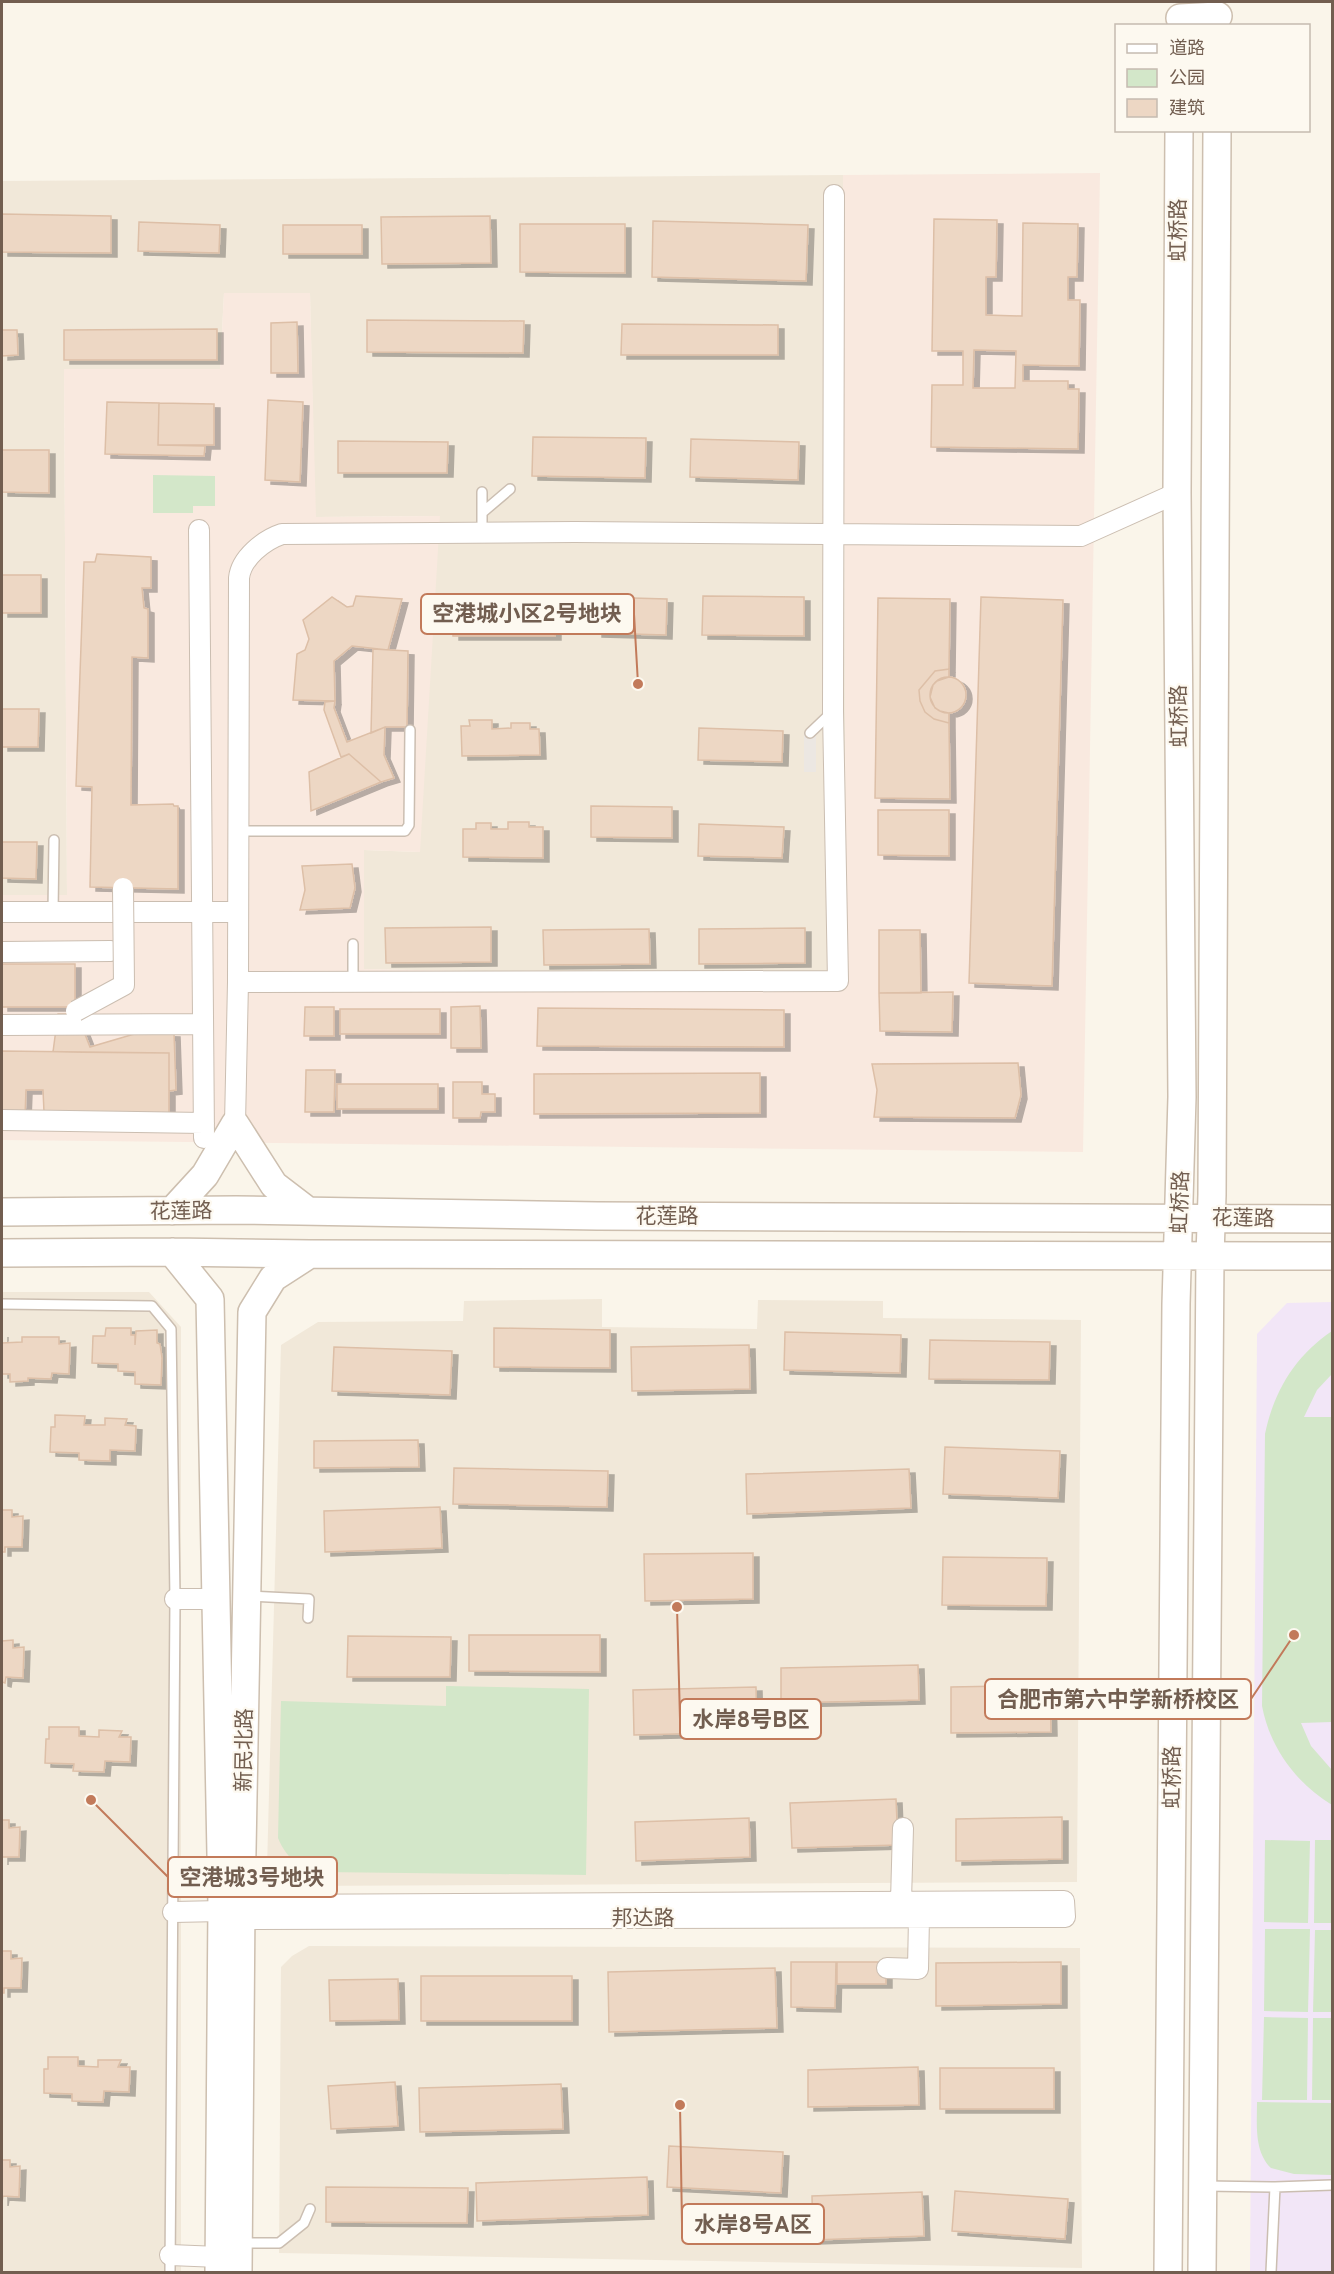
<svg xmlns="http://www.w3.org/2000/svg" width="1334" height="2274" viewBox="0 0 1334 2274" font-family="Overpass,'Noto Sans SC',sans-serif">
  <defs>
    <filter id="shadow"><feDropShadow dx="6" dy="4" stdDeviation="0" flood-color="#0004"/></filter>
  </defs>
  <rect width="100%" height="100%" fill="#faf5ea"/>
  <path fill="#f1e8d9" d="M843,175l3,803 -483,-9 1,-119 55,2 20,-336 -124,1 -5,-224h-86l-4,76h-156l3,527 -65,-1v-714z
    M2,1292h147l32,35v945h-179z
    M602,1299v28l155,2 1,-29 125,1v17l198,2 -4,562 -788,4 -22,-18 14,-523 37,-23 145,-1 1,-20z
    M309,1946l771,2 2,320 -803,-15 2,-286 11,-11z"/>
  <path fill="#f9e9df" d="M1100,173l-17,979 -1081,-12v-245h65l-3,-526h156l4,-76h86l6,224 124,-1 -20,336 -56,-2v119l482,9 -3,-803z"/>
  <path fill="#ece7e2" d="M804,732h12v40h-12z"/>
  <path fill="#f2e6f7" d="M1332,1302v970h-82l7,-938 30,-31z"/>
  <path fill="#d3e7c9" d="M153,475l62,1v30h-22v7h-40z
    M1332,1331v43l-15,16 -13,27h28v305l-31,1 10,23 21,24v35c-36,-22 -62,-57 -70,-99l3,-272c9,-43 30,-78 67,-103z
    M446,1686l143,3 -3,186 -264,-3c-23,-8 -34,-10 -44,-34l3,-137 165,5z
    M1265,1840l45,1 -2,82 -44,-1z
    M1315,1840h17v83h-18z
    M1265,1929h45l-2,83 -44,-1z
    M1315,1930h17v82h-19z
    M1264,2017l44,1 -1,82h-45z
    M1313,2018h19v82h-20z
    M1257,2102l75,1v72l-38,-1 -23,-6c-17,-17 -14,-43 -14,-66z"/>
  <path fill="#edd7c4" stroke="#ddbfa7" stroke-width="1.5" fill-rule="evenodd" filter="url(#shadow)" d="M2,214l109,2v37l-109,-1z
    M490,216l1,47 -109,1 -1,-47z
    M934,219l63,1 -1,57h-10v38l36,1 1,-93 55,1 -1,53h-9v23h12l-1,66 -56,-1v16h45v8h11l-1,60 -147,-2 1,-62h31v-34h-31zM974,350l42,1 -1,37h-42z
    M653,221l155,4 -2,56 -154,-4z
    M139,222l81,3 -1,28 -81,-2z
    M520,224h105v49l-105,-1z
    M283,225h79v29h-79z
    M367,320l157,1 -1,32 -156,-1z
    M297,322l1,51h-27v-50z
    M622,324l156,1v30h-157z
    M217,329v31h-153v-30z
    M2,330h15l1,25 -16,1z
    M268,400l35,2 -3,80 -35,-2z
    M107,402l52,1 -1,42 47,1 -1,10 -99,-2z
    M159,403l55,1v41h-56z
    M533,437l113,1 -1,40 -113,-2z
    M691,439l108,3 -1,38 -108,-3z
    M338,441l110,1 -1,31h-109z
    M2,450h47v43l-47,-1z
    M97,554l54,3v31h-9l2,20 4,1v49l-16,-1 -1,148 42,-1 1,2h4v83l-88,-2 2,-100 -16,-1 8,-224h11z
    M2,575h39v38h-39z
    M356,596l46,3 -14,51 -36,-4 -18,15 1,40 -42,-1 4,-46 8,-4 4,-11 -6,-19 29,-23 15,10 6,-1z
    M703,596l101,1v39l-102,-1z
    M453,597l102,1v38h-102z
    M597,597l70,2 -1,36 -70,-2z
    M981,597l82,3 -11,386 -83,-3z
    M878,598l72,1 -1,70 -14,2 -16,19 1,11 5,11 9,7 15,4 1,76 -75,-1z
    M373,649l35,2 -1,76h-22l-14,6z
    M949,669v8l-12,4 -4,4 -3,12 5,11 5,3 9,2v10l-15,-4 -9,-7 -5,-11 -1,-11 16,-19z
    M930 695a18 18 0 1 1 36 0a18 18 0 1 1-36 0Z
    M335,701l-1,7 13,34 38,-15 -1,28 10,23 -13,4 -32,-28 -8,3 -17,-47 1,-8z
    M2,709h37l-1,38h-36z
    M469,720h23v9l19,-1v-5h19v6h9l1,26 -78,1 -1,-30h9z
    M699,728l84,3 -1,31 -84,-2z
    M349,754l32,28 -70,29 -2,-39z
    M591,806l81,1v31l-81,-1z
    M878,810h71v46l-71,-1z
    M508,822h21v5h14v31l-80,-1v-28h13v-6h15v6h17z
    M699,824l85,3 -2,31 -84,-2z
    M2,842h35l-1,37 -34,-1z
    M352,864l3,24 -5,20 -50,2 5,-20 -3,-24z
    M491,927v35l-105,1 -1,-35z
    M805,928v35l-106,1v-35z
    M649,929l1,35 -106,1 -1,-35z
    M879,930h41l1,63h-42z
    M2,964h73v43h-73z
    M953,992l-1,40 -72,-1 -1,-38z
    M480,1006l1,42h-30v-41z
    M305,1007h29v29h-30z
    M538,1008l246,2v37l-247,-1z
    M340,1009h100v25h-100z
    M58,1014h19l13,33 51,-15 33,1 2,57 -7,1v-38l-116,-1z
    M2,1051l167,2v60l-125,-1 -1,-22h-17l-1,26h-23z
    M1018,1063l3,32 -6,23 -141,-1 3,-27 -5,-26z
    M306,1070h29l-1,42h-29z
    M760,1073v40l-226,1v-40z
    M453,1082h29v12h13v18h-14l-1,6h-27z
    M337,1084h101v25h-101z
    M106,1328h25v7h4v10l1,-14 21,-1v13l3,1 2,14 -1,27 -26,-1v-12l-17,-1v-7l-26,-1 1,-27h12z
    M494,1328l116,2v38l-116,-1z
    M785,1332l116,3 -1,38 -116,-3z
    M2,1333v10l20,-1v-5h37v7l11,-1 -1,31 -17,-1 -1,6 -23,-1v3l-18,1v-8h-8z
    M930,1340l120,2 -1,38 -120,-1z
    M749,1345l1,44 -118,2 -1,-44z
    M334,1347l118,4 -2,44 -118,-4z
    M55,1415l30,1 -1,9h21v-7l22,1 -2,6 11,1 -1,25 -25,-1v11l-31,-1v-7l-29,-1 1,-25h4z
    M418,1440l1,27 -105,1v-27z
    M945,1447l115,4 -2,47 -115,-4z
    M454,1468l154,3 -1,36 -154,-3z
    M909,1469l2,39 -164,6 -1,-40z
    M440,1507l2,41 -117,4 -1,-41z
    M2,1510h10v7l11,-1 -1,31h-17v5h-3z
    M753,1553v46l-108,2 -1,-47z
    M943,1557l104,1 -1,48 -104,-1z
    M469,1635h131v37l-131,-1z
    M348,1636l103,1 -1,40h-103z
    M13,1640v8l11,-1 -1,31 -17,-1 -1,6 -3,-1v-41z
    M918,1665l1,35 -138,3v-35z
    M1050,1685l1,47 -100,1v-46z
    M756,1687l1,45 -123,3 -1,-45z
    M49,1727h30v9l20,1v-7l23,1 -3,6h12l-1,25 -25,-1 -1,11 -31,-1 1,-7 -29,-1 1,-24h3z
    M896,1799l2,46 -106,3 -2,-45z
    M1062,1817v42l-106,2v-42z
    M749,1818l1,39 -114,4 -1,-39z
    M2,1820h7v8l11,-1 -1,30h-17v4z
    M2,1951h9v8l11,-1 -1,30h-17v5h-2z
    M791,1962h45l-1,46 -44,-1z
    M837,1962h49v22h-49z
    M1061,1962v42l-125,2v-43z
    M775,1968l2,60 -168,4 -1,-60z
    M421,1976h151v45h-151z
    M398,1979l1,41 -69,1 -1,-41z
    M48,2057h30v9l20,1v-7h23l-3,7h12l-1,25 -25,-1 -1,11 -31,-1v-7l-28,-1v-24h4z
    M918,2067l1,38 -111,2v-37z
    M940,2068h114v41h-114z
    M395,2082l3,44 -67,3 -3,-43z
    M561,2084l2,45 -143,3 -1,-44z
    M669,2146l114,6 -2,41 -114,-6z
    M2,2160h8v7l10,-1 -1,31 -16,-1 -1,6z
    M647,2177l1,38 -171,6 -1,-38z
    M326,2187l142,1 -1,35 -141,-1z
    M955,2191l113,8 -3,40 -113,-8z
    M922,2192l2,44 -111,4 -1,-44z"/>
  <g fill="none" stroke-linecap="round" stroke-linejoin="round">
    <g stroke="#cbbeb1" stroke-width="12">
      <path id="lane" d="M482,492v39
        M483,512l27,-23
        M810,733l21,-20
        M239,831h166l4,-6 1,-95
        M53,912l1,-72
        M353,982v-38
        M2,1304l150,2 19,23 4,270 -5,673
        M249,1596l60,3 -1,19
        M1206,2186l69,1
        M239,2243h40l25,-20 6,-14
        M1271,2272l4,-85 57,-2"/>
    </g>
    <g stroke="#cbbeb1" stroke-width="22">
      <path id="street" d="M199,530l5,608
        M2,912h236
        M2,952l109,-1
        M238,982l600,-1 -5,-270 1,-516
        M2,1025l201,-1
        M2,1120l202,3
        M235,1124l3,-142 1,-404c2,-20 25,-38 43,-44l293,-2 506,4 96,-43
        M175,1599h41
        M901,1901l2,-73
        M228,1905l836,-4 1,16 -835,2
        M173,1912l49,-1
        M887,1968l31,1 1,-52
        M170,2255l49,2"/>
    </g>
    <g stroke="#cdbfaf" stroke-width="30">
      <path id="secondary" d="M1180,18l38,-2
        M172,1211l33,-36 30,-51 39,61 34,26
        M2,1212l234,-2 361,6 735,3
        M172,1252l38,47 12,606 -3,367
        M2,1253l170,-1 138,2 1022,2
        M238,2272l3,-368 11,-592 21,-34 37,-24
        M1168,2272l8,-968 6,-207 -5,-604 2,-363
        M1202,2272l8,-1016 2,-61 5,-1065"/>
    </g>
    <use href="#lane" stroke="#fff" stroke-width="9"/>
    <use href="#street" stroke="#fff" stroke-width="20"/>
    <use href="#secondary" stroke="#fff" stroke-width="27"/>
    <g stroke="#cbbeb1" stroke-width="22" stroke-linecap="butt">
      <path id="street-bridge" d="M76,1011l48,-26 -1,-97"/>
    </g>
    <use href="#street-bridge" stroke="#fff" stroke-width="20"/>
  </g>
  <g text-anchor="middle" stroke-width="4.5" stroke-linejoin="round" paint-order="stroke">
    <g font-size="21" fill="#725e50" stroke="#fdf9f0">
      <text transform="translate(1178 230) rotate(-90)" y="7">虹桥路</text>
      <text transform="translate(1179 716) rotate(-91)" y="7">虹桥路</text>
      <text transform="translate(1180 1202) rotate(-88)" y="7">虹桥路</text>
      <text transform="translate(181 1211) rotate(-1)" y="7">花莲路</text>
      <text x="667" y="1223">花莲路</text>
      <text transform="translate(1243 1218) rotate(1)" y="7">花莲路</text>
      <text transform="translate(244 1750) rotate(-89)" y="7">新民北路</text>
      <text transform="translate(1172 1777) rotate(-90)" y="7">虹桥路</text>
      <text x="643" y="1925">邦达路</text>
    </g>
  </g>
  <path fill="none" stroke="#c27a5a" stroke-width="2" d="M638 684L634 614M1294 1635L1251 1699M677 1607L680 1719M91 1800L168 1877M680 2105L682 2224"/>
  <g fill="#c27a5a" stroke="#fdf9f0" stroke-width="2">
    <circle cx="638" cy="684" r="6"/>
    <circle cx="1294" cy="1635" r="6"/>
    <circle cx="677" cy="1607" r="6"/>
    <circle cx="91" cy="1800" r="6"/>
    <circle cx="680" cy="2105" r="6"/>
  </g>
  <g fill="#fdf9f0" stroke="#c27a5a" stroke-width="2">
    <rect x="421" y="594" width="213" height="40" rx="6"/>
    <rect x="985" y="1679" width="266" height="40" rx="6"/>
    <rect x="680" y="1699" width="141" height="40" rx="6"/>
    <rect x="168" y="1857" width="169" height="40" rx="6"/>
    <rect x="682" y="2204" width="142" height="40" rx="6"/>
  </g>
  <g font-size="22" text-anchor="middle" font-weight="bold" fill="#725e50">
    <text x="527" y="621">空港城小区2号地块</text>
    <text x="1118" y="1707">合肥市第六中学新桥校区</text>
    <text x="751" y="1727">水岸8号B区</text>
    <text x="252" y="1885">空港城3号地块</text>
    <text x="753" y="2232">水岸8号A区</text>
  </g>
  <rect width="1334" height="2274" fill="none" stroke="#725e50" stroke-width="6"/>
  <rect x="1115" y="24" width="195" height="108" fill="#fdf9f0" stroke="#c5bbb0" stroke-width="1.5"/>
  <rect x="1127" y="44" width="30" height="9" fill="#ffffff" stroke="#c5bbb0" stroke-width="1.5"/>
  <text x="1169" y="54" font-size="18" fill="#725e50">道路</text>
  <rect x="1127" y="69" width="30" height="18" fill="#d3e7c9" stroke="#c5bbb0" stroke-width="1.5"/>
  <text x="1169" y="84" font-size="18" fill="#725e50">公园</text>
  <rect x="1127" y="99" width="30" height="18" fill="#edd7c4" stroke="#c5bbb0" stroke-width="1.5"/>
  <text x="1169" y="114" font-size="18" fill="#725e50">建筑</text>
</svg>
